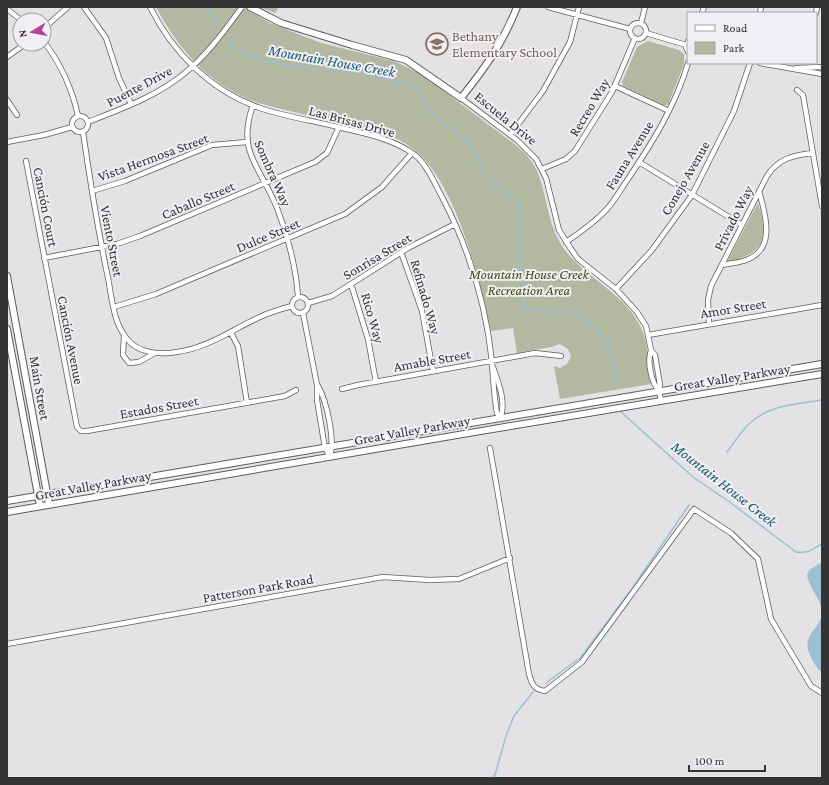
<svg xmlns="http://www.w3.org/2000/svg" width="829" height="785" viewBox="0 0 829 785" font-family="'Crimson Pro',serif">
  <rect width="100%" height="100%" fill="#e4e2e5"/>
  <path fill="#b3b8a0" d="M156,7h86l28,16 51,20 73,18 27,13 96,72c32,25 24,59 41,93 19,37 67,51 84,91 7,16 6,37 9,54l-91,15 -6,-33 6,2 7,-4 4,-8 -3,-7 -8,-5 -9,3 -34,6 -4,-25 -22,3c-11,-50 -34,-144 -74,-179 -20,-18 -45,-22 -69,-28 -28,-7 -58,-12 -86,-20 -49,-15 -83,-53 -106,-97z
    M260,7h19l-4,6z
    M648,41l31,9 5,4v10l-16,41h-5l-40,-19 -1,-4 15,-35z
    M758,203c11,36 7,50 -31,59z"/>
  <path fill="#9cc0d2" d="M822,562v111c-7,-7 -17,-22 -14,-33 3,-10 14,-16 14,-28 -1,-13 -13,-24 -15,-37l2,-5z"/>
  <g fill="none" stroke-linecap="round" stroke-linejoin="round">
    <path stroke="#9cc0d2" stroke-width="1.5" d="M207,7l9,18
      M228,40c24,30 99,27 134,33 8,2 17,3 24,5 11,3 19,7 30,8l10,23 47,38 12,27 36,31v67l3,37 49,4 10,4 16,15 9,13 8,30v10
      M620,411l73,66 38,26 65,49c12,2 16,-3 26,-8
      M727,452c7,-9 14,-21 23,-29 19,-18 47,-19 72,-23
      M546,683l35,-26 50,-67 58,-85
      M494,778l13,-45 7,-17 19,-24"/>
    <g stroke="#5d5b5e" stroke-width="6">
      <path id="street" d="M84,7l22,31 13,40 12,26
        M150,7c23,46 61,84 110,101 26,9 55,13 82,20 25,6 52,11 73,27 12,10 19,27 26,40 27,51 45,109 51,167 1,17 2,34 5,51l3,5
        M548,7l82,22
        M7,9l14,11
        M702,13l2,-6
        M760,13l1,-6
        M816,13l1,-6
        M630 31a8 8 0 1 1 16 0a8 8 0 1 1-16 0Z
        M641,23l4,-16
        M44,28l24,-21
        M646,33l40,12
        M688,41l-2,6 2,5
        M44,42c16,20 29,49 34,74
        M7,57l18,-13
        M760,63l62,11
        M796,68l26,-1
        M615,86l54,25
        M797,90l6,5 19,111
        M461,98l56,42 19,19 10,19 13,52 12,19 7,10 38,30 21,23 9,14 5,24 4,5 5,30 -1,6 2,9
        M7,100l10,15
        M253,105c-17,48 8,62 24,103 11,29 19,57 21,89
        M72 124a8 8 0 1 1 16 0a8 8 0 1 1-16 0Z
        M88,122c33,-13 70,-26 98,-50 22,-18 39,-42 56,-65
        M83,132c7,49 15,98 25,146 4,20 5,44 19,61 11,14 32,16 50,13 31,-4 56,-23 83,-35 10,-5 21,-8 32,-11
        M510,135l33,-44 27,-49 9,-35
        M7,142l37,-7 28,-8
        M26,161l51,266 4,4h6l198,-35 11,-6
        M639,162l103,63
        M542,169l24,-10 9,-8 37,-59 23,-54
        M92,191l33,-10 87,-36 35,-3
        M566,242c15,-10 29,-20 41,-33 8,-9 14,-20 21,-30 24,-36 48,-74 60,-116
        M401,252l21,59 11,60
        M44,258l73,-14 23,-8 175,-74 12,-9 12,-26
        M722,265c8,-2 17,-2 24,-5 31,-11 19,-47 13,-69
        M351,284l17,55 8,43
        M616,289l36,-39 40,-55 42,-84 16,-48
        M292 305a8 8 0 1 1 16 0a8 8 0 1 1-16 0Z
        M308,303l24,-7 76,-48 47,-24
        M114,307l42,-13 189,-80 37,-27 30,-34
        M303,313l14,72v15l8,48 5,9
        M709,323l-1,-23 3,-14 56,-110c11,-17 26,-21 46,-23
        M231,333l7,13 9,57
        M124,335l-1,20 6,8 10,-1 16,-9
        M648,335l174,-30
        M651,350c-4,11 0,32 8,41
        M493,367c5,14 14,37 7,51
        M318,386c9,16 17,53 12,71
        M342,389l16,-4 177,-32 26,3
        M490,448l39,226c3,10 4,15 16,17l37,-29 112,-153 37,24 27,26 13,60 40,67 11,7
        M7,644l376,-67 47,3 29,-1 51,-21"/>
    </g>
    <g stroke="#5d5b5e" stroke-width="8">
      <path id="secondary" d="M250,7l31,16 71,22 54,15 55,38c24,-30 42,-55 56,-91
        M7,276l42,228
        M7,329l33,177
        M7,501l815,-137
        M7,512c272,-47 543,-93 815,-138"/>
    </g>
    <use href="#street" stroke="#fff" stroke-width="4.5"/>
    <use href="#secondary" stroke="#fff" stroke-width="6"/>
  </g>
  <defs>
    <g id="school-ring" transform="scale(1.15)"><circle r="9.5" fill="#f1eff3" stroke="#8d6e63" stroke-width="1.5"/><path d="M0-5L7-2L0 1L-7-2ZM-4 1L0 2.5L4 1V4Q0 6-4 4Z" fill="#8d6e63"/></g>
  </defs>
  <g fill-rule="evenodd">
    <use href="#school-ring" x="437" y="44"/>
  </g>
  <g text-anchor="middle" stroke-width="4" stroke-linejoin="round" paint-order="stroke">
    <g font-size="14" fill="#785e54" stroke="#f1eff3" text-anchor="start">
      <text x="452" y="41">Bethany<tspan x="452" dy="16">Elementary School</tspan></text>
    </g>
    <g font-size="14" fill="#333234" stroke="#f1eff3">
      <text transform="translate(139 86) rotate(-28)" y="5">Puente Drive</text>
      <text transform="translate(589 107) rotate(-59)" y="5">Recreo Way</text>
      <text transform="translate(506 118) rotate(39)" y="5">Escuela Drive</text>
      <text transform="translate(352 121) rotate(15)" y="5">Las Brisas Drive</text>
      <text transform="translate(629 155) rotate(-58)" y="5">Fauna Avenue</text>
      <text transform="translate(153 157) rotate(-20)" y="5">Vista Hermosa Street</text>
      <text transform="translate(273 173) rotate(66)" y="5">Sombra Way</text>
      <text transform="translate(685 178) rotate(-60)" y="5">Conejo Avenue</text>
      <text transform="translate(198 200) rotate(-23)" y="5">Caballo Street</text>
      <text transform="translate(46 207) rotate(79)" y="5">Canción Court</text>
      <text transform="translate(733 218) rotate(-63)" y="5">Privado Way</text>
      <text transform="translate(268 235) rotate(-23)" y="5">Dulce Street</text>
      <text transform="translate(112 241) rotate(79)" y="5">Viento Street</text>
      <text transform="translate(377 256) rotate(-31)" y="5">Sonrisa Street</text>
      <text transform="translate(426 297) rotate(74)" y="5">Refinado Way</text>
      <text transform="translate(733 308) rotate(-9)" y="5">Amor Street</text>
      <text transform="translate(373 318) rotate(74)" y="5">Rico Way</text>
      <text transform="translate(71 340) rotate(79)" y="5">Canción Avenue</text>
      <text transform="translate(432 360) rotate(-10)" y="5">Amable Street</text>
      <text transform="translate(732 377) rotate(-9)" y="5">Great Valley Parkway</text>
      <text transform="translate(40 388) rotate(80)" y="5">Main Street</text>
      <text transform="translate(159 407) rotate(-10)" y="5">Estados Street</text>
      <text transform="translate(412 430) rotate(-10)" y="5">Great Valley Parkway</text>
      <text transform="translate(93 485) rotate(-10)" y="5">Great Valley Parkway</text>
      <text transform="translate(258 588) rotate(-10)" y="5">Patterson Park Road</text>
    </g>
    <g font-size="14" font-style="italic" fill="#444a13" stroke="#f1eff3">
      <text x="529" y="279">Mountain House Creek<tspan x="529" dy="16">Recreation Area</tspan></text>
    </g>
    <g font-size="15" font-style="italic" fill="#155771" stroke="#f1eff3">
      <text transform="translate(332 61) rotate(10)" y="5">Mountain House Creek</text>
      <text transform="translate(724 484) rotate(38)" y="5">Mountain House Creek</text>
    </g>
  </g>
  <rect width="829" height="785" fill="none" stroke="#333234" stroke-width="16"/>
  <rect x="687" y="12" width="130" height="52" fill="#f1eff3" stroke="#a5a3a7"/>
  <rect x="695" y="25" width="20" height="6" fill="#ffffff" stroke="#a5a3a7"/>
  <text x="723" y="32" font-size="12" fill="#333234">Road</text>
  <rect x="695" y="42" width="20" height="12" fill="#b3b8a0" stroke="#a5a3a7"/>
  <text x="723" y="52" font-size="12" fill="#333234">Park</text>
  <g transform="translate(32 32) rotate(260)"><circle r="19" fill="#f1eff3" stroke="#a5a3a7"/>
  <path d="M0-3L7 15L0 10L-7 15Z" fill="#b64198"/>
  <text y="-6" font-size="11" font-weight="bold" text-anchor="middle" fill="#333234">N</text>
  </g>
  <path d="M689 765v6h76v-6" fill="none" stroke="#333234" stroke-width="2"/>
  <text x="695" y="765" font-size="12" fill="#333234" stroke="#f1eff3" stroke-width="3" paint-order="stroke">100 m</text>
</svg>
